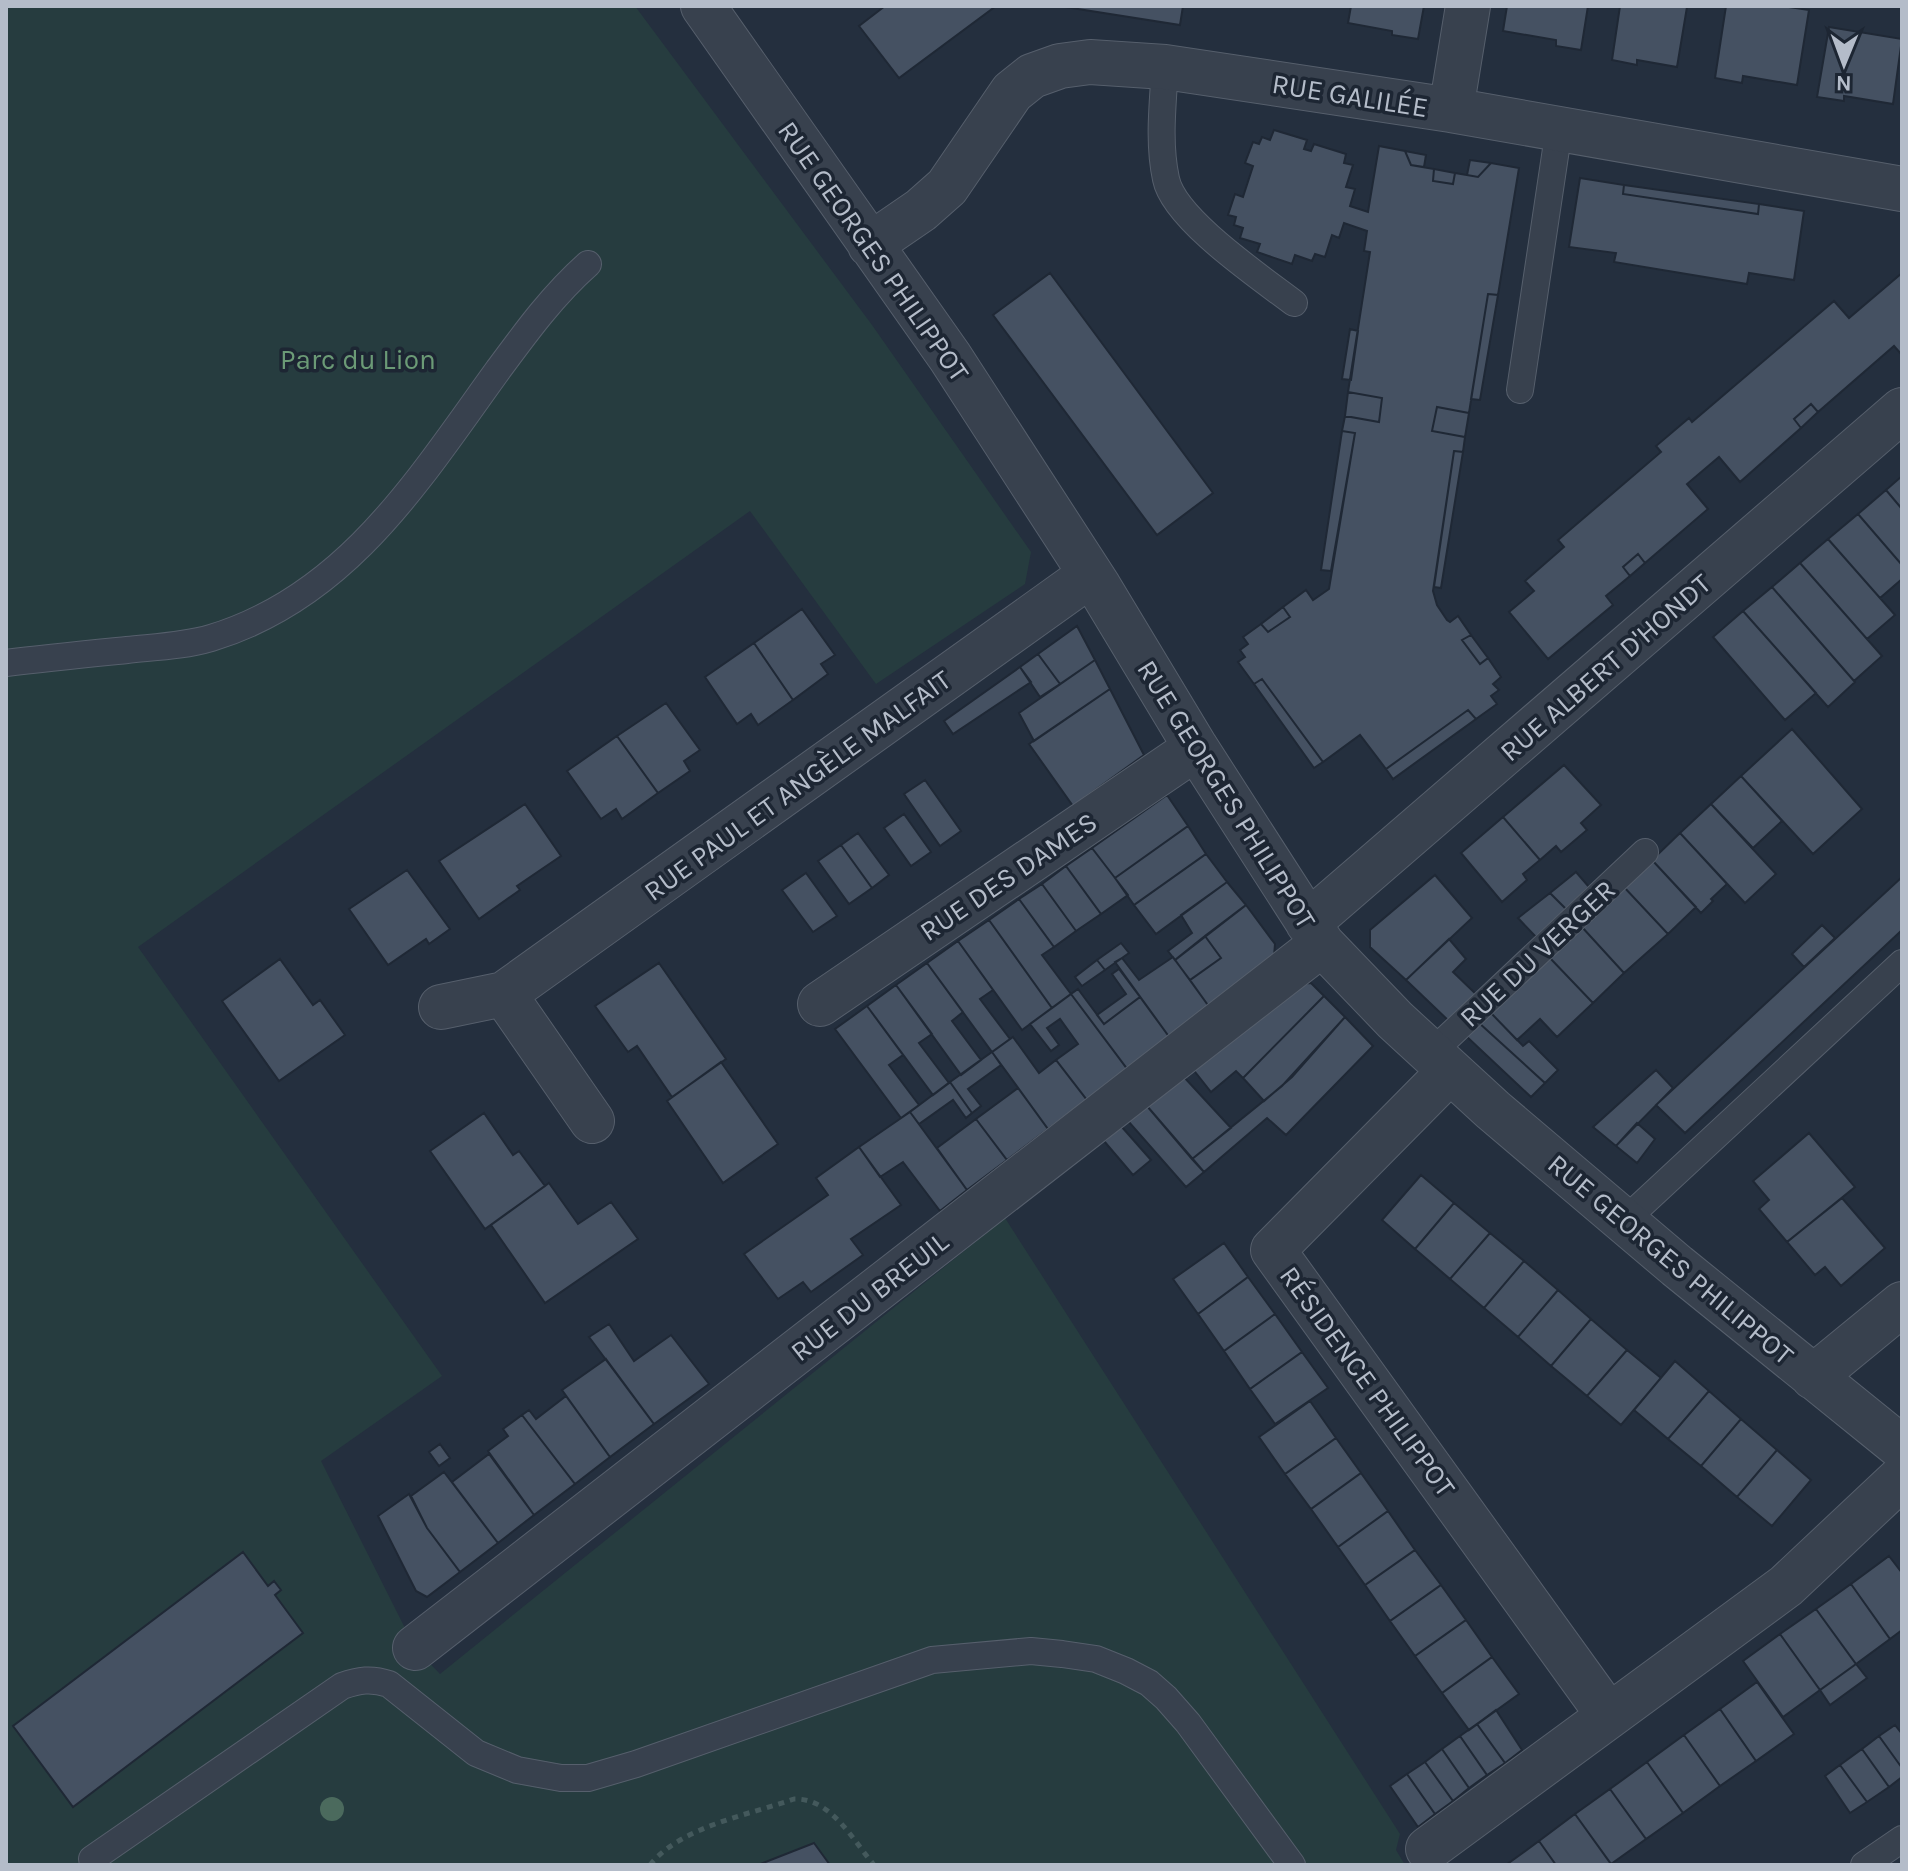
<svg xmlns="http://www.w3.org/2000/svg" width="1908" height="1871" viewBox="0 0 1908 1871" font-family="Karla,sans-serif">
  <rect width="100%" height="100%" fill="#242f3e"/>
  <path fill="#263c3f" d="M6,6h629l237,319 159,227 -6,32 -149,100 -126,-173 -612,436 304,429 -121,85 94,187 25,26 565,-456 395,616 -4,16 9,15h-1399z"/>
  <path fill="#455162" stroke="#1f2835" stroke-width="2" d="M885,6h111l-97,72 -40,-52z
    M1059,6h124l-3,19z
    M1351,6h73l-6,33 -26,-4v-4l-44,-8z
    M1507,6h81l-7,44 -25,-4v-6l-53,-9z
    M1620,6l67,1 -10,60 -40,-7v5l-25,-5z
    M1726,6h56l27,4 -12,75 -54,-9 -1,7 -27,-5z
    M1829,27l73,12 -9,65 -49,-8v5l-27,-4z
    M1274,130l33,10 -3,9 7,2 3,-7 32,10 -2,9 9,2 -7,22 9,2 -5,17 18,6 11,-66 26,5 6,14 23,4 -1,12 20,3 2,-11 23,4 13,-14 28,5 -21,127 -10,-1 -19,119 -32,-6 -5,24 33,6 -2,15 -9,-1 -21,140 4,14 10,15 3,2 8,-6 13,19 -9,5 18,24 8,-6 13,19 -8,7 6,6 -8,6 6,8 -21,15 -8,-9 -82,59 -26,-34 -37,27 -61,-83 -8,5 -16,-22 7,-5 -5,-7 8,-6 -5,-7 18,-13 7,8 22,-15 -7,-10 23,-17 7,10 16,-11 26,-156 -13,-2 3,-15 34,6 3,-24 -34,-6 22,-140 -6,-1 3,-20 -23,-8 -5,15 -7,-3 -7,22 -10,-3 -3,7 -17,-6 -3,9 -35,-12 3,-8 -20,-6 3,-10 -9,-3 2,-8 -8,-2 7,-21 8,3 10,-31 -8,-3 8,-21 6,2 3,-7 8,3z
    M1405,151l21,4 -2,12 -13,-2z
    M1470,160l21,3 -13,14 -11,-2z
    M1434,169l21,4 -2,11 -20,-3z
    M1580,178l44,7 -1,9 135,20 1,-10 45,7 -10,69 -45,-7 -2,11 -133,-22 2,-9 -47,-6z
    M1624,185l135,19 -1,10 -135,-20z
    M1050,273l163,220 -56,42 -164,-220z
    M1902,273v82l-8,-9 -76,66 -7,-8 -17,15 7,9 -61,54 -21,-25 -32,27 21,25 -63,54 -7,-9 -15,13 7,9 -24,20 7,9 -65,54 -39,-47 25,-21 -9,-10 39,-34 -6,-7 103,-88 -5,-6 33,-28 3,4 142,-121 15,17z
    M1488,294l10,1 -18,105 -9,-1z
    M1350,329l8,2 -7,49 -9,-1z
    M1348,392l34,6 -3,24 -34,-6z
    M1811,404l7,8 -17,16 -7,-9z
    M1437,407l32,6 -4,24 -33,-6z
    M1342,431l13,2 -24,138 -10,-1z
    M1454,451l9,1 -22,136 -7,-1z
    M1902,476v33l-16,-19z
    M1886,490l16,19v56l-44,-51z
    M1858,514l44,51v14l-22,19 -52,-59z
    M1828,539l67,76 -28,24 -67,-76z
    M1638,554l7,9 -15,13 -7,-9z
    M1800,563l82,93 -28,25 -82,-94z
    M1772,587l83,95 -27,25 -85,-96z
    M1283,607l7,10 -22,15 -7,-8z
    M802,609l33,46 -14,9 7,10 -35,26 -39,-57z
    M1743,611l73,82 -31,27 -72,-83z
    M1077,626l18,34 -35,24 -22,-30z
    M1471,635l17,23 -8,6 -18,-24z
    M754,643l39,57 -35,25 -7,-11 -14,10 -32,-47z
    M1038,654l22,30 -20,13 -20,-30z
    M1095,660l15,29 -76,52 -15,-28z
    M1020,667l11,15 -78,52 -9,-13z
    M1262,679l61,83 -9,6 -60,-84z
    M1110,689l34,66 -71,51 -44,-62z
    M666,703l34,47 -16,11 6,10 -32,22 -41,-57z
    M1468,710l8,9 -83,60 -7,-10z
    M1792,729l70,80 -49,45 -72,-78z
    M617,736l41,57 -36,26 -6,-10 -15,10 -34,-48z
    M1564,765l37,40 -20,18 6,7 -26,22 -5,-6 -16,14 -37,-43z
    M1741,776l41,45 -29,27 -42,-44z
    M925,780l36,51 -21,15 -36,-52z
    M1167,795l21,31 -73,52 -23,-30z
    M525,804l36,52 -44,30 3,4 -41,29 -40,-58z
    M1711,804l65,70 -31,29 -65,-70z
    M904,814l27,38 -20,14 -27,-38z
    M1503,817l37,43 -17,14 4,6 -25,22 -41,-49z
    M1188,826l18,28 -72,51 -19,-27z
    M858,833l31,42 -17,13 -31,-43z
    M1680,833l47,51 -16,15 2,2 -12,12 -49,-53z
    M841,845l31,43 -23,16 -31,-43z
    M1092,848l36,47 -27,19 -35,-48z
    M1206,854l21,28 -71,52 -22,-29z
    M1652,860l44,47 -28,27 -45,-48z
    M1066,866l35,48 -25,17 -34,-47z
    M407,870l43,59 -21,15 -3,-5 -38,26 -39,-56z
    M1576,872l13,15 -23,22 -16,-16z
    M806,873l31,43 -24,16 -31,-42z
    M1435,875l37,43 -66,62 -36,-33v-17z
    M1902,877v53l-217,203 -29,-28z
    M1227,882l19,23 -71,55 -7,-9 24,-18 -11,-18z
    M1042,884l34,47 -22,16 -35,-48z
    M1623,886l45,48 -44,39 -43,-47z
    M1550,893l16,16 -30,28 -18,-19z
    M1019,899l35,48 -12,8 29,39 -19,14 -63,-88z
    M1246,905l29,39 -1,12 -64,52 -20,-28 31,-22 -16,-22z
    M989,920l63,88 -30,22 -64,-89z
    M1822,925l13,13 -31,29 -12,-13z
    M1581,926l43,47 -31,30 -44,-46z
    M1205,936l16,22 -31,22 -15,-20z
    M1449,939l17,20 -13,13 27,26 -29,25 -45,-43z
    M958,941l35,49 -13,9 30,40 -18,13 -65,-89z
    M1121,943l8,10 -24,17 -8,-10z
    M1173,957l37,51 -40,30 -55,-76 7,-4 17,22z
    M1549,957l44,46 -36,34 -17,-18 -23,21 -27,-28z
    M280,959l33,46 7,-5 25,35 -66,46 -57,-80z
    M1097,960l8,10 -23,16 -7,-9z
    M659,963l67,96 -54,38 -35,-51 -9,6 -33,-46z
    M927,963l36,49 -11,9 29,39 -20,15 -65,-90z
    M1119,969l21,28 -36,27 -7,-9 29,-21 -14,-20z
    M1311,983l13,13 -81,82 -7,-7 -25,21 -19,-24 101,-84z
    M896,985l36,49 -13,9 30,40 -16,12 -66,-89z
    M1078,989l26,35 36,-27 30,41 -42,32 -57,-76z
    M1071,994l57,76 -41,30 -31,-40 22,-16 -18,-25 -13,9 12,17 -8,6 -21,-27z
    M1324,996l21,21 -53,60 -28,24 -21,-23z
    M867,1006l36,49 -14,10 30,40 -18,13 -66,-89z
    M1490,1012l33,34 6,-5 29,29 -13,13 -67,-61z
    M1345,1017l28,29 -87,89 -19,-17 -63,54 -12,-13 90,-73z
    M1478,1022l67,61 -14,14 -66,-62z
    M1013,1037l26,36 17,-13 31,40 -39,29 -56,-77z
    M992,1052l9,13 -33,24 13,17 -9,7 -22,-31z
    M721,1062l57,82 -55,39 -56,-82z
    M1656,1070l17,18 -57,58 -23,-19z
    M1183,1076l48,52 -39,31 -45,-53z
    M950,1082l22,31 -6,5 -13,-18 -34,24 -9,-12z
    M1018,1088l30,41 -41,31 -31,-41z
    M1147,1106l57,66 -18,15 -58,-66z
    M910,1112l57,78 -27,21 -37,-49 -23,15 -21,-30z
    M484,1113l29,42 6,-4 26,35 -60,43 -55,-78z
    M976,1119l31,41 -40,30 -30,-42z
    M1637,1123l18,16 -18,24 -21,-17z
    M1121,1126l30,34 -18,15 -29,-34z
    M1809,1133l46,54 -68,55 -28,-33 10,-9 -16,-19z
    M859,1147l42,58 -50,34 12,16 -52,37 -8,-10 -25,17 -34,-45 84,-59 -12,-17z
    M1421,1175l33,28 -39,46 -33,-29z
    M549,1183l29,41 33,-22 27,37 -93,64 -54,-78z
    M1842,1198l43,50 -44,38 -16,-19 -10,8 -28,-33z
    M1454,1203l36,30 -40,46 -35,-30z
    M1490,1233l34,28 -40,47 -34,-29z
    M1224,1243l24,34 -50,37 -25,-35z
    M1524,1261l34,29 -40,47 -34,-29z
    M1248,1277l27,37 -51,37 -26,-37z
    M1558,1290l33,29 -40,47 -33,-29z
    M1275,1314l27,38 -52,37 -26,-38z
    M1591,1319l36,31 -40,46 -36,-30z
    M609,1324l25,37 37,-26 38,49 -55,40 -65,-87z
    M1627,1350l34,28 -40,47 -34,-29z
    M1302,1352l26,36 -53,36 -25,-35z
    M606,1359l48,65 -44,33 -48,-67z
    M1675,1361l34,30 -41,48 -34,-29z
    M1709,1391l32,28 -40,47 -33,-27z
    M566,1396l44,61 -35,27 -53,-69 7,-5 7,9z
    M1310,1401l26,37 -51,36 -26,-37z
    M522,1415l53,69 -41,31 -46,-64 20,-15 -5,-7z
    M1741,1419l36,31 -40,47 -36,-31z
    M1336,1438l25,35 -50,36 -26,-35z
    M440,1444l10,14 -11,8 -10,-14z
    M1777,1450l34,30 -39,46 -35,-29z
    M489,1454l45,61 -36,28 -46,-61z
    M444,1472l54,71 -38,29 -33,-44 -16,-32z
    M1361,1473l27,38 -50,36 -27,-38z
    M409,1494l18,34 33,44 -33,25 -11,-6 -38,-75z
    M1388,1511l27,39 -50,35 -27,-38z
    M1415,1550l26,35 -51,36 -25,-36z
    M243,1552l25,34 6,-5 7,9 -6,5 28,38 -230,174 -60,-81z
    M1889,1556l13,17v57l-12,9 -39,-55z
    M1851,1584l39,55 -34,25 -40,-55z
    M1441,1585l25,35 -51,36 -25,-35z
    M1816,1609l40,55 -36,26 -40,-56z
    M1466,1620l26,37 -50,36 -27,-37z
    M1780,1634l40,56 -37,27 -40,-56z
    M1492,1657l27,37 -50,36 -27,-37z
    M1856,1664l11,14 -37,27 -10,-15z
    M1757,1682l37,52 -38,27 -36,-52z
    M1720,1709l36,52 -36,25 -36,-51z
    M1496,1710l26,40 -17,13 -28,-39z
    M1477,1724l28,39 -18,12 -27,-39z
    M1895,1725l7,9v34l-23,-32z
    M1684,1735l36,51 -37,27 -36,-51z
    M1460,1736l27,39 -18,13 -27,-39z
    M1879,1736l23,32v9l-13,10 -27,-38z
    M1442,1749l27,39 -16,13 -28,-39z
    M1862,1749l27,38 -22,15 -27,-37z
    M1425,1762l28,39 -18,13 -28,-40z
    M1647,1762l36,51 -37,26 -36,-50z
    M1840,1765l27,37 -17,11 -25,-37z
    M1407,1774l28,40 -17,13 -28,-41z
    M1610,1789l36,50 -35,25 -36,-50z
    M1575,1814l36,50 -1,1h-54l-17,-24z
    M1539,1841l17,24h-50z
    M814,1843l16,22h-72z"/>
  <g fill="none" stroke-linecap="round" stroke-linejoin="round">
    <g stroke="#565f6c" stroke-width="28">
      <path id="service" d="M1165,67c-2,36 -7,75 1,112 8,40 94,98 128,124
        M1520,390l39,-261
        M6,663c40,-5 81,-9 121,-13 28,-3 57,-4 84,-12 136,-41 208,-159 287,-268 28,-38 55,-75 90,-106
        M1430,1054l215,-202
        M1623,1222l279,-259
        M92,1859l250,-173c17,-6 29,-8 47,-2l87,69 41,17 44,8h27l48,-14 296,-104 99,-9 31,3 34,5 30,12 23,12 17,15 22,25 104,142
        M1864,1865l38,-26"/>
    </g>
    <g stroke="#565f6c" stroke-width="46">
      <path id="minor" d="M703,6l247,351 149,230 97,161 126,196 73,76 98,90 184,156 225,182
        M1451,110l17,-104
        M870,245l51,-35 26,-23 65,-95 20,-16 28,-10 30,-4 75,5 286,43 451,79
        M1308,923l594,-513
        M504,994l88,127
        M820,1004l376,-256
        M441,1007l63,-13 586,-419
        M1450,1071l-177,179 336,466
        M1813,1377l89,-73
        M415,1648l907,-704
        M1428,1849l358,-263 116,-109"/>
    </g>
    <path stroke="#44595c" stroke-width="5" stroke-dasharray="6 6" stroke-linecap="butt" d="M650,1865c30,-38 98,-50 144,-66 37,-1 58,40 80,66"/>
    <use href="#service" stroke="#38414e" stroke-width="26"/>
    <use href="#minor" stroke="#38414e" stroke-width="44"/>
  </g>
  <circle fill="#4b6a5d" cx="332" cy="1809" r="12"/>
  <g text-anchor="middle" stroke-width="7" stroke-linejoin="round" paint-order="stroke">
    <g font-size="28" fill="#b4bcc9" stroke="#1d2633">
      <text transform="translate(1350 95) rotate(9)" y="10">RUE GALILÉE</text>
      <text transform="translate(874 251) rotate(55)" y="10">RUE GEORGES PHILIPPOT</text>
      <text transform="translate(1605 667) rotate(-41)" y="10">RUE ALBERT D'HONDT</text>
      <text transform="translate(797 785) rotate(-36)" y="10">RUE PAUL ET ANGÈLE MALFAIT</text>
      <text transform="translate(1227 794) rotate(58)" y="10">RUE GEORGES PHILIPPOT</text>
      <text transform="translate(1008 876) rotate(-34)" y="10">RUE DES DAMES</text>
      <text transform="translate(1537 953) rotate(-43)" y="10">RUE DU VERGER</text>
      <text transform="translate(1671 1259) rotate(40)" y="10">RUE GEORGES PHILIPPOT</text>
      <text transform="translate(869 1296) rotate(-38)" y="10">RUE DU BREUIL</text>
      <text transform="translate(1368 1381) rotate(54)" y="10">RÉSIDENCE PHILIPPOT</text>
    </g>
    <g font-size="28" fill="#6b9a76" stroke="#1d2633">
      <text x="358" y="369">Parc du Lion</text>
    </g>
  </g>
  <rect width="1908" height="1871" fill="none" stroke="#b4bcc9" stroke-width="16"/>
  <g transform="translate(1844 64) rotate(181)" stroke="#1d2633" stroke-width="6" paint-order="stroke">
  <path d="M0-6L14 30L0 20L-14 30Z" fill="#b4bcc9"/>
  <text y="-12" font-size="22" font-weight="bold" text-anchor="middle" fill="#b4bcc9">N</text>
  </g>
</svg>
